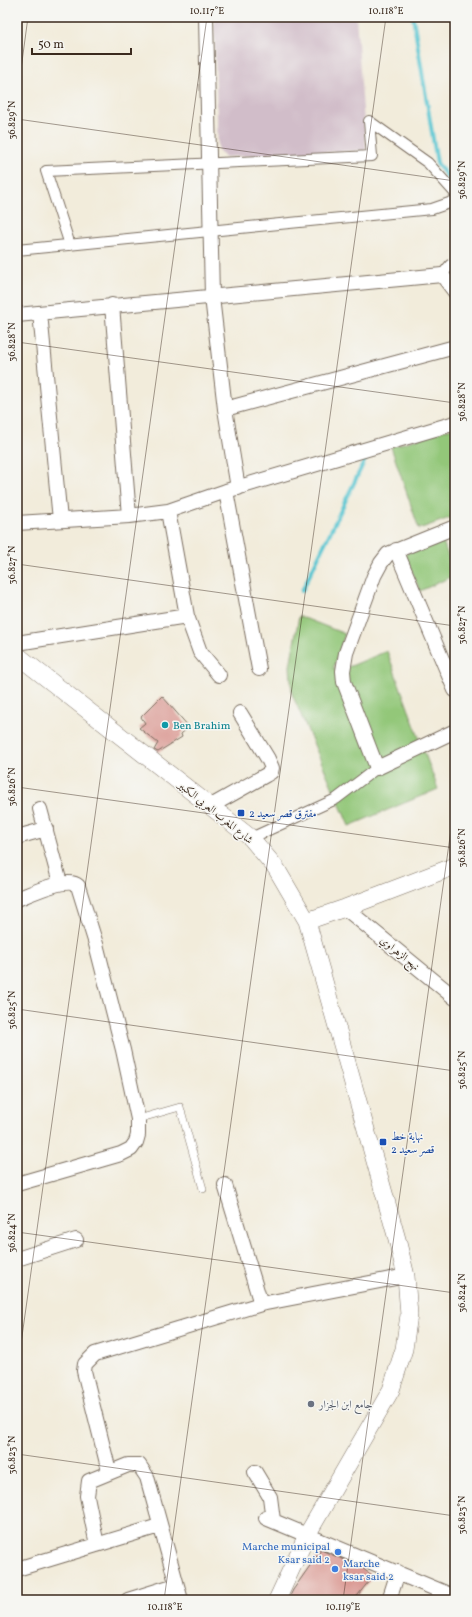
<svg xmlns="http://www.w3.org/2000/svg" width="472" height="1617" viewBox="0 0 472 1617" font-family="Vollkorn,Amiri,serif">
  <rect width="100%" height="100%" fill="#f6f6f2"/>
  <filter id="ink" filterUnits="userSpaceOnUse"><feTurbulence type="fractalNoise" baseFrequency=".025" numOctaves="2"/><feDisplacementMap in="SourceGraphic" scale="8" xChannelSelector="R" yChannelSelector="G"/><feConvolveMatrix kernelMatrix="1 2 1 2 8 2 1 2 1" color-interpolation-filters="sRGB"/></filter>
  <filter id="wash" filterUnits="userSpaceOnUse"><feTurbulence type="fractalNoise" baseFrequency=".012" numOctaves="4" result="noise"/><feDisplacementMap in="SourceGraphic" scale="16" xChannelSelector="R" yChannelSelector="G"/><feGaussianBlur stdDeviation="0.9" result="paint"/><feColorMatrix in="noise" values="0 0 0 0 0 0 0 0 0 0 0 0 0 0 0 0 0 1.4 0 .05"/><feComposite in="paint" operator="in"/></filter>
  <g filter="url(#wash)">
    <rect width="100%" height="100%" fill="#f2ecdb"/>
    <path fill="#d1bdc9" d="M214,17h142l10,133 -141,7 -7,-7z"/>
    <path fill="#93c779" stroke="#67784c" d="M455,427v89l-36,13 -28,-82z
      M442,539l13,36 -35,16 -15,-37z
      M299,616l46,18 -12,35 18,-3 36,-15 51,138 -89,37 -57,-132 -2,-28z"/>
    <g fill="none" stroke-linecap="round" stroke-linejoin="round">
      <path stroke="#59c6d2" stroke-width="4" d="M413,17l24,146 14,19
        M302,591l63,-131"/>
    </g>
    <g id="blocks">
      <path fill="#db9c96" d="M162,696l27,31 -8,7 1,3 -24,15 -4,-2 4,-7 -19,-15 6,-5 -4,-6z
        M321,1550l38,16 14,10 -19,24h-66l5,-10z"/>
    </g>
  </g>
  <g filter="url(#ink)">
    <use href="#blocks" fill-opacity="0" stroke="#7b6e60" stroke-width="1"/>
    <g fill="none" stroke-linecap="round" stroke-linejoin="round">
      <g stroke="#7b6e60" stroke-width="8">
        <path id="service" d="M138,1119l42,-12 23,82"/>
      </g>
      <g stroke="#7b6e60" stroke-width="12">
        <path id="pedestrian" d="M70,245l-24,-74 326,-15 -3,-35 59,42 27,30
          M17,250l415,-41 23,-8
          M442,275l8,-10 5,-1
          M251,838l85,-39 41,-31"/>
      </g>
      <g stroke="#7b6e60" stroke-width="16">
        <path id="minor" d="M206,17l6,280 13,112 13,79
          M112,305l17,211
          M40,313l20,207
          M17,315l425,-40 13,17
          M225,409l230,-62
          M226,491l33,178
          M17,523l112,-7 39,-5 58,-20 229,-68
          M455,527l-67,27 -7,9 -7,13 -28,77 -3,18 1,11 33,86 78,-37
          M396,550l59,140
          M187,616l13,36 19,23
          M17,643l170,-27 -19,-105
          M211,806l55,-31 5,-3 1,-4 -4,-9 -28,-46
          M40,809l20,74
          M17,837l29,-8
          M17,899c13,-5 51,-23 61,-13l18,58 27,106 15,69v16l-2,7 -5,7 -10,5 -104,30
          M345,908l110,90
          M225,1185l36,119
          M17,1259l59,-19
          M109,1471l-25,-100 1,-7 10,-10 166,-50 145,-28
          M255,1472l15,25 3,23
          M266,1518l189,79
          M97,1545l-10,-49 2,-15 39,-16h11l8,12 34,123
          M17,1569l142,-43
          M128,1600l48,-15
          M389,1600l9,-28"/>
      </g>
      <g stroke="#7b6e60" stroke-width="18">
        <path id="tertiary" d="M17,655l234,183 25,30 31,53 38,-13 110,-42
          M277,1600l30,-65 84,-145 13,-41 5,-34 -3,-39 -9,-37 -90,-318"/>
      </g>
      <use href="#service" stroke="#fff" stroke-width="7"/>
      <use href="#pedestrian" stroke="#fff" stroke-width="10"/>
      <use href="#minor" stroke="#fff" stroke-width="14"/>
      <use href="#tertiary" stroke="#fff" stroke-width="17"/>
    </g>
  </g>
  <path fill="none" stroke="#3b2a1e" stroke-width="1" stroke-opacity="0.45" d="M17,99l11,-82M17,119l438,62M17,342l438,61M17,564l438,62M17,787l438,61M17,1009l438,62M17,1232l438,61M17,1372l190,-1355M17,1454l438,62M164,1600l222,-1583M343,1600l112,-799"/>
  <circle fill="#0f9aa8" stroke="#f6f6f2" stroke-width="1.5" cx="165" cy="725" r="4"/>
  <g fill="#1a4fb4" stroke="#f6f6f2" stroke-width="1.5">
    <rect x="237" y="809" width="8" height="8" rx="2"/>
    <rect x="379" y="1138" width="8" height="8" rx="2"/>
  </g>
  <circle fill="#6b7280" stroke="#f6f6f2" stroke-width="1.5" cx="311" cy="1404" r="4"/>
  <g fill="#3f7fe0" stroke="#f6f6f2" stroke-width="1.5">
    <circle cx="338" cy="1552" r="4"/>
    <circle cx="335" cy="1569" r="4"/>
  </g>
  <g text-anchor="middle" stroke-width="3" stroke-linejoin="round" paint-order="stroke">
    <g font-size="11" fill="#0d838f" stroke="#f6f6f2" text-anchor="start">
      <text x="173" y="729">Ben Brahim</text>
    </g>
    <g font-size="11" fill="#3b2a1e" stroke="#f6f6f2">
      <text transform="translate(216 812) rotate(39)" y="4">شارع المغرب العربي الكبير</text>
      <text transform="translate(400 953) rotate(39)" y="4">نهج الزهراوي</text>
    </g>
    <g font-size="11" fill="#164399" stroke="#f6f6f2" text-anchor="start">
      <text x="249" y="817">مفترق قصر سعيد 2</text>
      <text x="391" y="1140">نهاية خط<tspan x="391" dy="13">قصر سعيد 2</tspan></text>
    </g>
    <g font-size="11" fill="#5b616d" stroke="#f6f6f2" text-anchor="start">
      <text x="319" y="1408">جامع ابن الجزار</text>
    </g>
    <g font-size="11" fill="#366cbe" stroke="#f6f6f2" text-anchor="end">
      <text x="330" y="1550">Marche municipal<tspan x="330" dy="13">Ksar said 2</tspan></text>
      <text x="343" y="1567" text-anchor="start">Marche<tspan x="343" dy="13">ksar said 2</tspan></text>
    </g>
  </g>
  <rect width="472" height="1617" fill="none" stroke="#f6f6f2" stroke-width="44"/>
  <path d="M32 48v6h99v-6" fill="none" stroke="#3b2a1e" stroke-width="2"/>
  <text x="38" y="48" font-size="12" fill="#3b2a1e" stroke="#f6f6f2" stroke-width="3" paint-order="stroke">50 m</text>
  <rect x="22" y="22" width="428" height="1573" fill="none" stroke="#3b2a1e" stroke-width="1.5"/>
  <g font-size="10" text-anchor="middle" fill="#3b2a1e">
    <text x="207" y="14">10.117°E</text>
    <text x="386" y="14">10.118°E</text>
    <text transform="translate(11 120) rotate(-90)" y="4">36.829°N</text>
    <text transform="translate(461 180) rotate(-90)" y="4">36.829°N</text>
    <text transform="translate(11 342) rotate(-90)" y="4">36.828°N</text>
    <text transform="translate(461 402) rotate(-90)" y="4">36.828°N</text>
    <text transform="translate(11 565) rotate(-90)" y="4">36.827°N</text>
    <text transform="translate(461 625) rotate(-90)" y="4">36.827°N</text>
    <text transform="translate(11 787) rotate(-90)" y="4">36.826°N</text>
    <text transform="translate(461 848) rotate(-90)" y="4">36.826°N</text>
    <text transform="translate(11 1010) rotate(-90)" y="4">36.825°N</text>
    <text transform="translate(461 1070) rotate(-90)" y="4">36.825°N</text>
    <text transform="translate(11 1233) rotate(-90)" y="4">36.824°N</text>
    <text transform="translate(461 1293) rotate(-90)" y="4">36.824°N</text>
    <text transform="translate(11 1455) rotate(-90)" y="4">36.823°N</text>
    <text transform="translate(461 1515) rotate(-90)" y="4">36.823°N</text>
    <text x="165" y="1610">10.118°E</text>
    <text x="343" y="1610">10.119°E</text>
  </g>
</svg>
